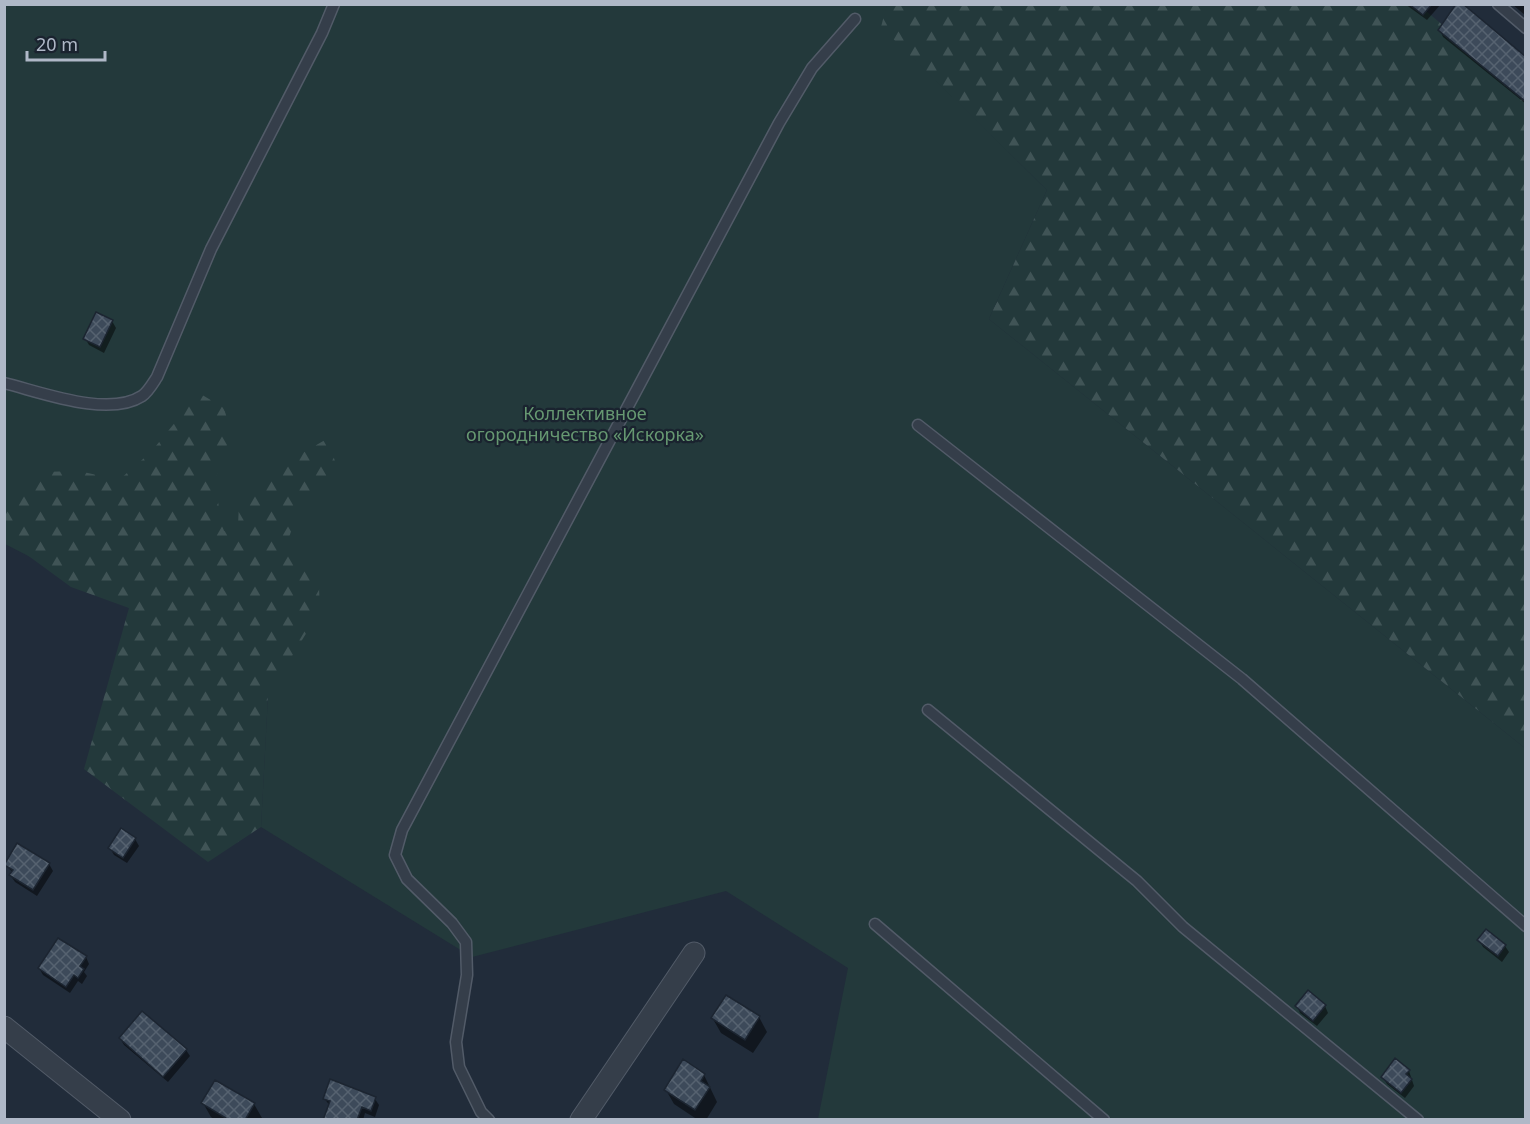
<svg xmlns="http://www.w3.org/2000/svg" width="1530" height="1124" viewBox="0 0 1530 1124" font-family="'Noto Sans',sans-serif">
  <defs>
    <pattern id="forest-firs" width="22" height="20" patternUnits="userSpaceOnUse" patternTransform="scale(1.5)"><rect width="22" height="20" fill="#23393b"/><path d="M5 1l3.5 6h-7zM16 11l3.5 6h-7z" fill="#405456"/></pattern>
    <pattern id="building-cross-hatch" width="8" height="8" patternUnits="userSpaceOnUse" patternTransform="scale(1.5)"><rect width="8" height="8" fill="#3d4a5a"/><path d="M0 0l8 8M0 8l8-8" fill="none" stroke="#566270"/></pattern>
  </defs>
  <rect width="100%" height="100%" fill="#212c3a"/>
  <path fill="#23393b" d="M4,5h883l-5,22 165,163 -58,129 536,429v371h-707l30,-151 -122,-77 -254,66 -211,-130 7,-132 -139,-87 -124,-64z"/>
  <path fill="url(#forest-firs)" d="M887,4l532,1 106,90v653l-536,-429 58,-129 -166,-163z
    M199,393l25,15 7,25 -17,50 10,48 14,-6 1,-20 10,-21 29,-8 21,-21 26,-15c15,28 16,30 -5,55 -7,9 -11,14 -22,17l-10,28 31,47 1,24 -52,84 -7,132 -53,35 -124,-93 45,-161 -58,-21 -67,-49 1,-34 20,-16 15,-16 39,-1 40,9 32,-28z"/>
  <path fill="#0007" d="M1405,4h36l-14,16z
    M1512,4h14v12z
    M1440,30l86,29v45l-83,-67z
    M97,314l15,7 4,7 -12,25 -15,-8 -4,-7z
    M135,839l4,7 -12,17 -13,-8 -4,-7z
    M5,864h44l4,7 -16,25 -22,-14 -4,-6 2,-3z
    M1479,940l26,6 4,6 -7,10 -19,-15z
    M86,957l3,7 -5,8 3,4 -5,8 -4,-3 -8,12 -27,-18 -4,-7z
    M1297,1006h28l3,7 -11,13 -17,-13z
    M759,1017l8,15 -14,21 -32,-20 -8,-14z
    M120,1038l66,12 4,6 -22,26 -44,-37z
    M1409,1071l5,15 -9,12 -18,-14 -4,-7z
    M704,1075l13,27 -11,18h-8l-24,-16 -8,-14z
    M331,1081l44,18 4,6 -4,12 -10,-4 -2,7h-38l5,-14 -6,-8z
    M203,1103l51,1 8,14 -47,2 -4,-3z"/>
  <path fill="url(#building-cross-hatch)" stroke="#1c2531" stroke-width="1.5" d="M1409,4h23l-9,11z
    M1456,4h7l63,53v45l-88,-72z
    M96,312l17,8 -13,27 -17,-8z
    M121,828l15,10 -13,20 -15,-10z
    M17,843l33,20 -17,27 -24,-15 4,-5 -9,-5z
    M1486,929l20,16 -8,11 -21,-16z
    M58,938l29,18 -7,10 4,3 -6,9 -4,-3 -8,12 -28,-19z
    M1308,990l18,15 -13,16 -18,-15z
    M726,995l34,21 -15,24 -34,-22z
    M142,1011l45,38 -24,28 -44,-39z
    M1395,1058l15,12 -4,4 6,5 -11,14 -20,-16z
    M683,1059l22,15 -4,7 9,6 -15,23 -31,-20z
    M330,1079l46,18 -5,14 -9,-4 -5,13h-34l7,-19 -7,-2z
    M215,1080l40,23 -10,17h-16l-28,-17z"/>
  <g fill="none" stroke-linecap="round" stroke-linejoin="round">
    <g stroke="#525b68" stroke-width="13">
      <path id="service" d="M1498,4l28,24
        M4,383c37,9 104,35 138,13 6,-4 11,-13 15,-19l54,-128 111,-216 12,-29
        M918,425l324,254 284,247
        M928,710l209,171 46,46 235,193
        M875,924l229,196
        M489,1120l-8,-8 -22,-45 -3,-25 11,-67 -1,-33 -14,-19 -45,-44 -12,-24 7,-25 377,-707 33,-55 43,-49"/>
    </g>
    <g stroke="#525b68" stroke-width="23">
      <path id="minor" d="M4,1027l116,93
        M581,1120l113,-167"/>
    </g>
    <use href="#service" stroke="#353e4a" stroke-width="10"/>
    <use href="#minor" stroke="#353e4a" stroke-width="21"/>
  </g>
  <g text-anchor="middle" stroke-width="4.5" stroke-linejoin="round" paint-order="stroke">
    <g font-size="18" fill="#669871" stroke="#1a232f">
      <text x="585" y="420">Коллективное<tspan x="585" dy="21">огородничество «Искорка»</tspan></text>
    </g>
  </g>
  <rect width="1530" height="1124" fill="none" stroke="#afb8c7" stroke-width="12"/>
  <path d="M27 51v9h78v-9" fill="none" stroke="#afb8c7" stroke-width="3"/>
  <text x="36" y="51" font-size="18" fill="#afb8c7" stroke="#1a232f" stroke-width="4.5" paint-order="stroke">20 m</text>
</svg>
